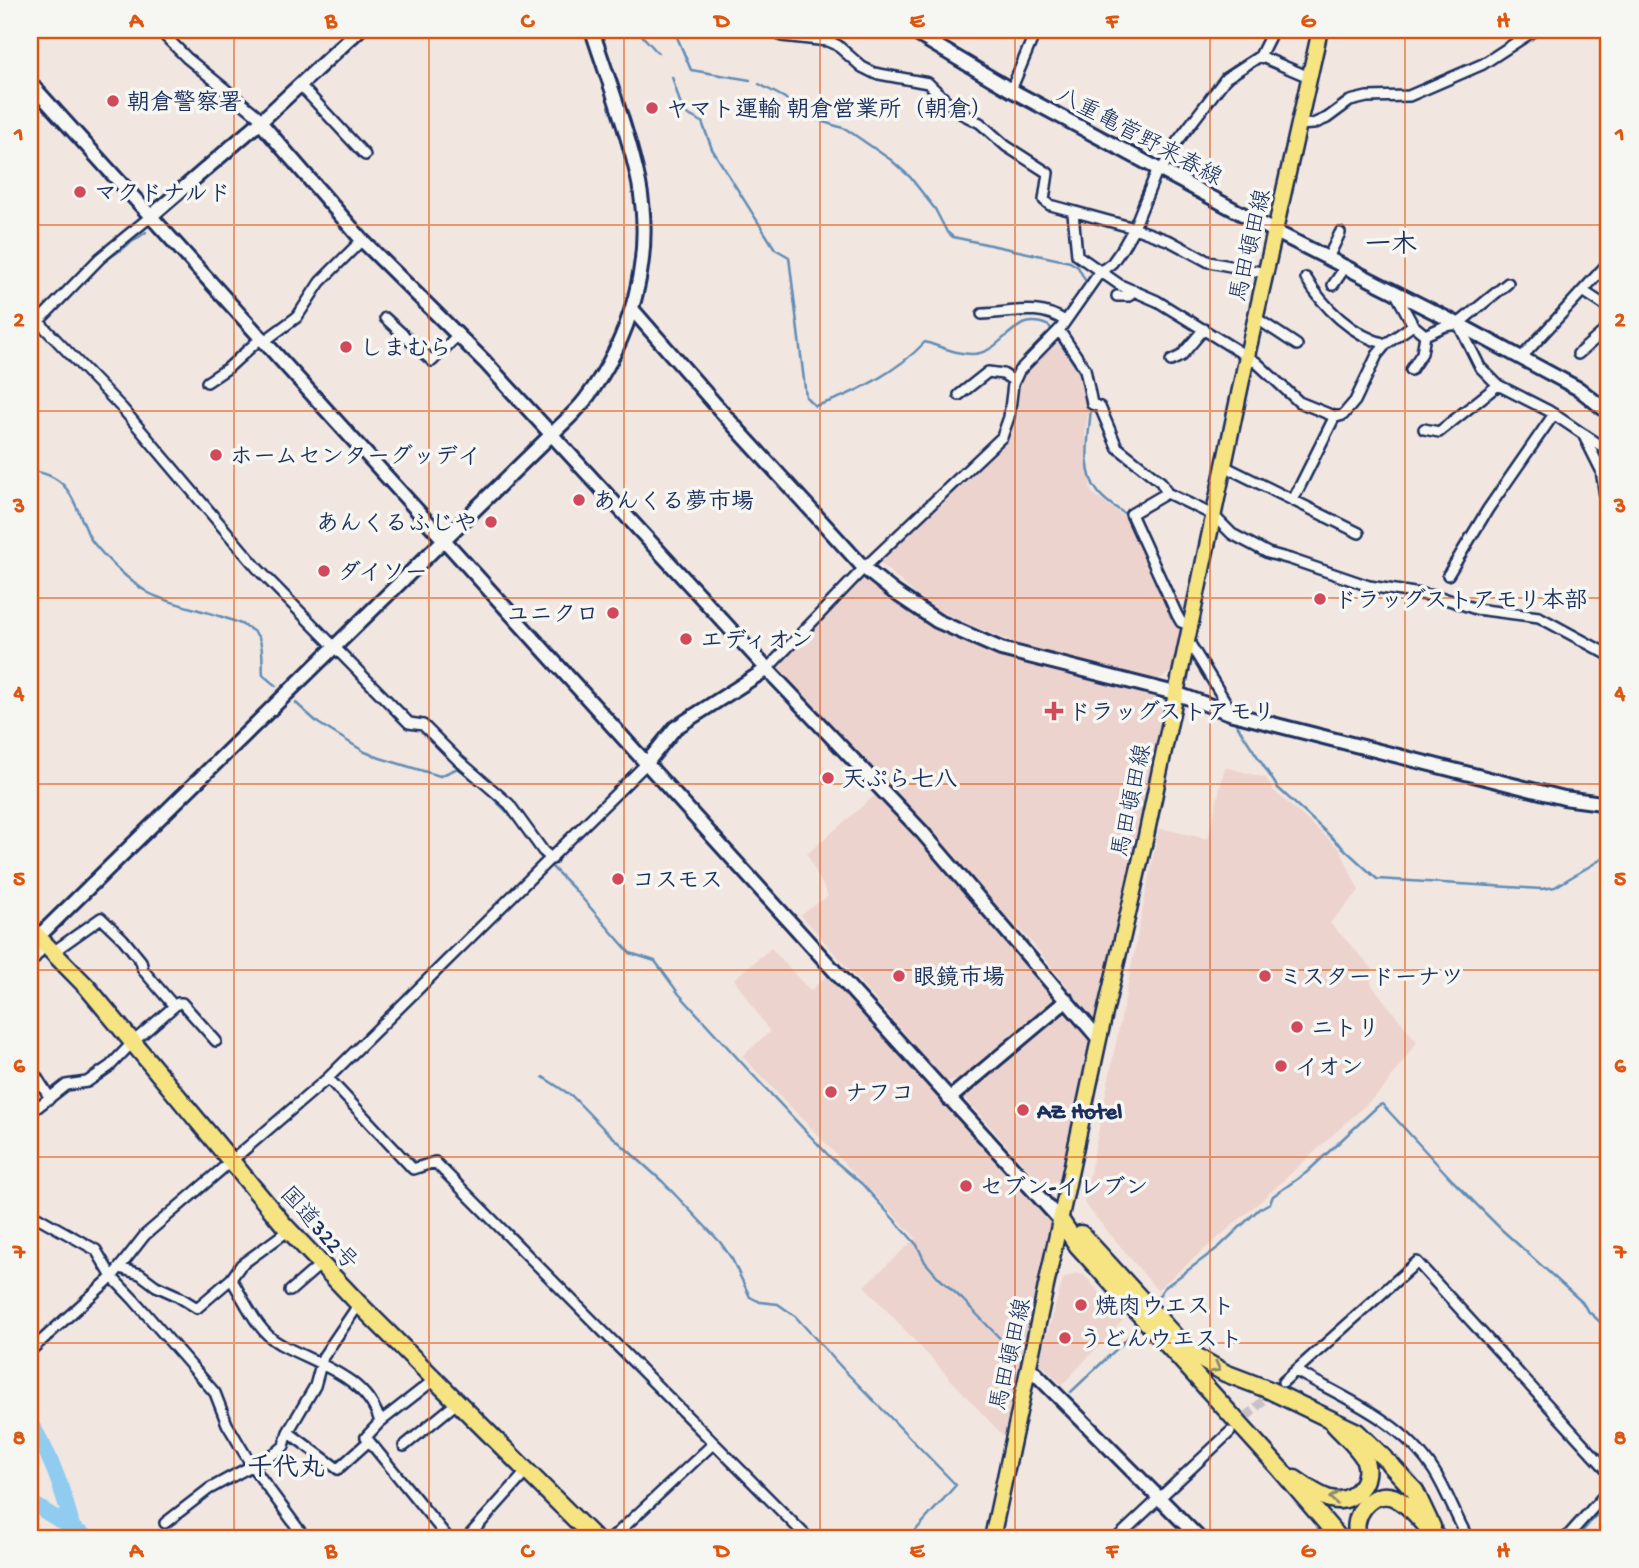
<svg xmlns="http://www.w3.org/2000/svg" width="1639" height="1568" viewBox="0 0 1639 1568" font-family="'Gochi Hand','Klee One',sans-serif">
  <rect width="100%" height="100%" fill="#f2e6e1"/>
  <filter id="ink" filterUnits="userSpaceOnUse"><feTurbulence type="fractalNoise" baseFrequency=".0143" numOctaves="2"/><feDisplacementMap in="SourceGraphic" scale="14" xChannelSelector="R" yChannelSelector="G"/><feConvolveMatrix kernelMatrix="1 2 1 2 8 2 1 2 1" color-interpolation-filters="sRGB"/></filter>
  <g filter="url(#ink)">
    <path fill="#edd3cd" d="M1055,338l24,35 10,35 -4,23 6,61 36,27 56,119 -10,33 -19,11 -131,-36 -58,-23 -38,-18 -50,-45 126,-122 12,-52 7,-13z
      M865,573l118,73 171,51 9,13 -62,308h-8l-59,-73 -261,-276z
      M1225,767l41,11 8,13 66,58 19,42 -29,32 42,45 -1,16 46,58 -34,47 -121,111 -105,90 -73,-87 75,-375 49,11z
      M880,791l185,207 -100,82 -19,1 -145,-166 27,-19 -21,-42z
      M771,948l39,43 20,-18 226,248 -49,219 -143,-154 52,-48 -174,-182 28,-24 -36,-53z
      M1066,1004l30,36 -32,138 -21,8 -81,-91z
      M1076,1273l8,2 40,44 -62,66 -23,-23 24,-83z"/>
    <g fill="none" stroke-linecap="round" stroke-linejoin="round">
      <path stroke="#618db5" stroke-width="2.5" d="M637,30l21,23
        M674,30l17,40 59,10
        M672,77l11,35 19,10 10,27 63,100 14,8 17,140 9,9c37,-10 83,-35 110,-64 17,5 37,15 55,11 25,-6 36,-43 69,-27l33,50
        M759,84l26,14 16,17 45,14 45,31 19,17 25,32 12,23 6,5 117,25 8,5 8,15
        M101,264l45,-32
        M30,313l4,4
        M42,324l27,-28
        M30,337l5,-6
        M1091,406c-1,26 -11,64 7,86 7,10 20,17 30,24
        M30,470c36,7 39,20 53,52 3,6 5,14 9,19 14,18 36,39 55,51 23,15 101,24 112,46 5,11 3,26 4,37l13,11
        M376,683l35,35
        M296,703l22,20 47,29 15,6 60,18 18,-8 15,11
        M1235,722l43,66 99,91 165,10 13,-2 50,-30 4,-1
        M440,748l17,19
        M478,783l35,35 31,42
        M549,864l26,26 55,63 25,8 24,33 73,80 78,83 32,27 55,61 8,17 14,16 23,21 54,56
        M543,1077l29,19 31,32 60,54 57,60 12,17 18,38 10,5 18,2 17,12 49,54 112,115 -47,53
        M30,1206l63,37
        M104,1256l23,31
        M1154,1303l10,-15 55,-41 40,-38 11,-6 3,-7 33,-23 72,-67 4,-2 70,76 50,50 80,72 5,8 22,20
        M1071,1392l55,-52 13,-18
        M227,1412l22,40
        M270,1484l41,54
        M1156,1503l33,35
        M1585,1538l-4,-5 28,-32"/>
      <path stroke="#8fccef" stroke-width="16" d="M30,1423c21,32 33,66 42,103
        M30,1502l58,36"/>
      <path stroke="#c7c1c7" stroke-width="9" stroke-dasharray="9 4.5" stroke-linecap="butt" d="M1237,1426l37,-36"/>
      <g stroke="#1b2f5e" stroke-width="14">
        <path id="street" d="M159,30l28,28 76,62
          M771,30l11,6 46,5 9,4 25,22 12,6 54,10 30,29 22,11 26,23 42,27 -4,27 6,5 84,23 36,13 39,21 57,11
          M1606,30l3,2
          M1260,56l49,21
          M300,85l65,70
          M1011,90l25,-60
          M1297,125l16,-1 14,-6 23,-17 17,-4 42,-1 74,-32 52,-34
          M1162,169l15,-27 49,-64 34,-22 13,-26
          M1073,213l4,42 43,30 37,16 99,61 43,40 37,15 7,-2 12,-14 22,-46 9,-11 27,-19
          M1328,258l12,-25
          M1306,278c17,29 47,58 80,66
          M1333,285l13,-19
          M1583,291l26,17
          M1395,292l18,33 12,10
          M1117,296h12l4,-6
          M982,314c30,-1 57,-11 83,7
          M385,318l47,43 26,-26
          M1256,318l41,27
          M38,321l84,87 136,161 151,154 14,2 35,35 51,44 34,47 9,8
          M1459,325l21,42 18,18 51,26 34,23 18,36 8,52
          M30,330l70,-72 50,-41
          M1059,330l26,39 7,35 8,3 17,40 44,35 6,11 46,22 19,19 36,19 22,6 79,27 71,11 36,12 63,8 70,38
          M263,342l34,-25 23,-35 42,-42
          M1578,354l31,-27
          M1521,358l88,-96
          M1171,361l10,-5 23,-27
          M1411,370l11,-17 3,-18 20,-9 13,-2 50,-41
          M207,382l21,-14 32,-29
          M959,395l29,-23 15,2 11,7
          M1424,429l15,3 59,-47
          M1585,435l24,16
          M1224,466l135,67
          M1167,493l-36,21 46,101 4,7 9,3
          M1293,500l42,-84
          M1448,575l40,-66 66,-95
          M1187,639l46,75
          M767,669l97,-101 138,-131 7,-20 4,-33 6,-13 41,-42 40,-57 12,-9 10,-14 12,-21 22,-55
          M53,952l48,-34 22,21 18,22 2,9 31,36
          M30,964l15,-19
          M30,1067l20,31
          M328,1078l85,91 22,-7 373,376
          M30,1113l36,-28 21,-3 23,-16 23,-24 45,-39h4l34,38
          M30,1213l66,37 16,27 22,23 81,93 12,31 25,42 53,72
          M120,1268l20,6 16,12 20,9 21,13 34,-29 10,-14 48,-35
          M231,1279c14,21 26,53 49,65 36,20 87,32 100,78l-14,15 3,4
          M290,1291l32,-28
          M30,1351l82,-74 33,-42 183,-157 317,-313
          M1296,1371c50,28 106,50 138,100 14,22 21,45 34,67
          M1283,1382l134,-120 192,210
          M380,1422l55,-43
          M288,1432l50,37 31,-28 79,97
          M404,1446l54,-44
          M165,1523l44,-34 68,-37 7,-6 4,-14 27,-46 8,-29 36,-53
          M467,1538l60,-67
          M612,1538l102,-95
          M1117,1538l113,-106
          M1566,1538l43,-48"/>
      </g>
      <g stroke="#1b2f5e" stroke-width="18">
        <path id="secondary" d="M910,30l101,60 265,142 182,92 121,65 30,24
          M30,83l1031,1138
          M260,122l102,118 123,122 282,307 -92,59 -30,37
          M150,217l110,-95 99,-92
          M632,309l96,110 136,149 30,24 43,29 64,28 174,44 58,21 331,84 45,6
          M767,669l155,163 177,207
          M38,937l513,-502c11,-11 24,-22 34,-35 46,-61 69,-140 54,-217 -11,-52 -31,-103 -47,-153
          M949,1099l118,-99
          M1030,1368l169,170"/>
      </g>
      <g stroke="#1b2f5e" stroke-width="19">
        <path id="primary" d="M992,1538l107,-499 47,-203 101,-480 73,-326"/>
      </g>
      <g stroke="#1b2f5e" stroke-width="21">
        <path id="highway" d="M30,929l57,58 197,238 75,79 235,234
          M1061,1221l17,25 202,223 59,69
          M1081,1234l98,107 20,17 26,15 42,16 90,43 27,26
          M1389,1463l26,28 17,36
          M1295,1479c20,14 46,35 66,8 5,-6 7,-18 4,-26 -3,-10 -23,-28 -31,-37
          M1359,1538c-10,-19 11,-49 34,-41 17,7 32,28 44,41"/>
      </g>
      <use href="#street" stroke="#f6f6f2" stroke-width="9"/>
      <use href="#secondary" stroke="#f6f6f2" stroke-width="12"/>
      <use href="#primary" stroke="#f6e381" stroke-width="14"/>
      <use href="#highway" stroke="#f6e381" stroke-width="16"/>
    </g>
    <defs><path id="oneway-chevron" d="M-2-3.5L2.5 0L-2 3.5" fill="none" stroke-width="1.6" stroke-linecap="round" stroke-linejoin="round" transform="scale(1.75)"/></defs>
    <g stroke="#888970">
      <use href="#oneway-chevron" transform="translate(1216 1368) rotate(28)"/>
      <use href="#oneway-chevron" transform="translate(1334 1498) rotate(-177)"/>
    </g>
  </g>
  <path fill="none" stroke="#de5710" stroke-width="2" stroke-opacity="0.55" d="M234,30v1508M429,30v1508M624,30v1508M820,30v1508M1015,30v1508M1210,30v1508M1405,30v1508M30,225h1579M30,411h1579M30,598h1579M30,784h1579M30,970h1579M30,1157h1579M30,1343h1579"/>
  <g fill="#d1495b" stroke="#f6f6f2" stroke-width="2.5">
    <circle cx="113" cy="101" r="7"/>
    <circle cx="652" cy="108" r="7"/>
    <circle cx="80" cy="192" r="7"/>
    <circle cx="346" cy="347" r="7"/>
    <circle cx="216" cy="455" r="7"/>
    <circle cx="579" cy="500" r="7"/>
    <circle cx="491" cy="522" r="7"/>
    <circle cx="324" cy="571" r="7"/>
    <circle cx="1320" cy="599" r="7"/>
    <circle cx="613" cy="613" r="7"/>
    <circle cx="686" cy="639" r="7"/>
    <path d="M1050.5 700.5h7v7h7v7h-7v7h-7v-7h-7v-7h7z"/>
    <circle cx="828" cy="778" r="7"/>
    <circle cx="618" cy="879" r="7"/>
    <circle cx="899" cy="976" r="7"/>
    <circle cx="1265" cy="976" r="7"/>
    <circle cx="1297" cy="1027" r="7"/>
    <circle cx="1281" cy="1066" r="7"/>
    <circle cx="831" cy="1092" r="7"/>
    <circle cx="1023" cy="1110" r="7"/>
    <circle cx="966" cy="1186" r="7"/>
    <circle cx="1081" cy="1305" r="7"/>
    <circle cx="1065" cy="1338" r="7"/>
  </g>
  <g text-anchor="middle" stroke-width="7" stroke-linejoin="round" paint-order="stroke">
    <g font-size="23" font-weight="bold" fill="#1b2f5e" stroke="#f6f6f2" text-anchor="start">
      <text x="127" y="109">朝倉警察署</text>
      <text x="666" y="116">ヤマト運輸 朝倉営業所（朝倉）</text>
      <text x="94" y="200">マクドナルド</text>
      <text x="360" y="355">しまむら</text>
      <text x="230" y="463">ホームセンターグッデイ</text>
      <text x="593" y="508">あんくる夢市場</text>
      <text x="477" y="530" text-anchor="end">あんくるふじや</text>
      <text x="338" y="579">ダイソー</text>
      <text x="1334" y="607">ドラッグストアモリ本部</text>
      <text x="599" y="621" text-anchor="end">ユニクロ</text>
      <text x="700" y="647">エディオン</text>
      <text x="1068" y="719">ドラッグストアモリ</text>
      <text x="842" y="786">天ぷら七八</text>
      <text x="632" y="887">コスモス</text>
      <text x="913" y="984">眼鏡市場</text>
      <text x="1279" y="984">ミスタードーナツ</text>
      <text x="1311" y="1035">ニトリ</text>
      <text x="1295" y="1074">イオン</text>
      <text x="845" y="1100">ナフコ</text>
      <text x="1037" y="1118">AZ Hotel</text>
      <text x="980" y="1194">セブン-イレブン</text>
      <text x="1095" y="1313">焼肉ウエスト</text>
      <text x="1079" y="1346">うどんウエスト</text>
    </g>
    <g font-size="23" fill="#1b2f5e" stroke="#f6f6f2">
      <text transform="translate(1140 135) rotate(28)" y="8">八重亀菅野来春線</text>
      <text transform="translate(1249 245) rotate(-77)" y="8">馬田頓田線</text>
      <text transform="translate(1130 800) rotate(-78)" y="8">馬田頓田線</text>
      <text transform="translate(320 1227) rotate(48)" y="8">国道322号</text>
      <text transform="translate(1009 1354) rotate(-77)" y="8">馬田頓田線</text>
    </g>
    <g font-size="26" font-weight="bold" fill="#1b2f5e" stroke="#f6f6f2">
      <text x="1391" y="252">一木</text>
      <text x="286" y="1475">千代丸</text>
    </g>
  </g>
  <rect width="1639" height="1568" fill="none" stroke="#f6f6f2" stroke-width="77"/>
  <rect x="38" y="38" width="1562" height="1492" fill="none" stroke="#de5710" stroke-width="2.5"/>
  <g font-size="23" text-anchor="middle" font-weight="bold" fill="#de5710">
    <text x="136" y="27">A</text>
    <text x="331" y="27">B</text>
    <text x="527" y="27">C</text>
    <text x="722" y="27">D</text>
    <text x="917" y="27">E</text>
    <text x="1112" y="27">F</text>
    <text x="1308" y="27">G</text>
    <text x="1503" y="27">H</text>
    <text x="19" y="140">1</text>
    <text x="1620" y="140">1</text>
    <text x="19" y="326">2</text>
    <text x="1620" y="326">2</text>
    <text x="19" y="512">3</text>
    <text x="1620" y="512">3</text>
    <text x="19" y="699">4</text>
    <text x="1620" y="699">4</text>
    <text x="19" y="885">5</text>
    <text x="1620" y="885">5</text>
    <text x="19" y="1072">6</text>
    <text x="1620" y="1072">6</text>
    <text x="19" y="1258">7</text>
    <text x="1620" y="1258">7</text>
    <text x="19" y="1444">8</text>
    <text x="1620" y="1444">8</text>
    <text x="136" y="1557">A</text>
    <text x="331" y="1557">B</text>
    <text x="527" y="1557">C</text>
    <text x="722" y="1557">D</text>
    <text x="917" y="1557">E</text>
    <text x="1112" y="1557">F</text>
    <text x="1308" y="1557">G</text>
    <text x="1503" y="1557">H</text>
  </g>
</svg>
